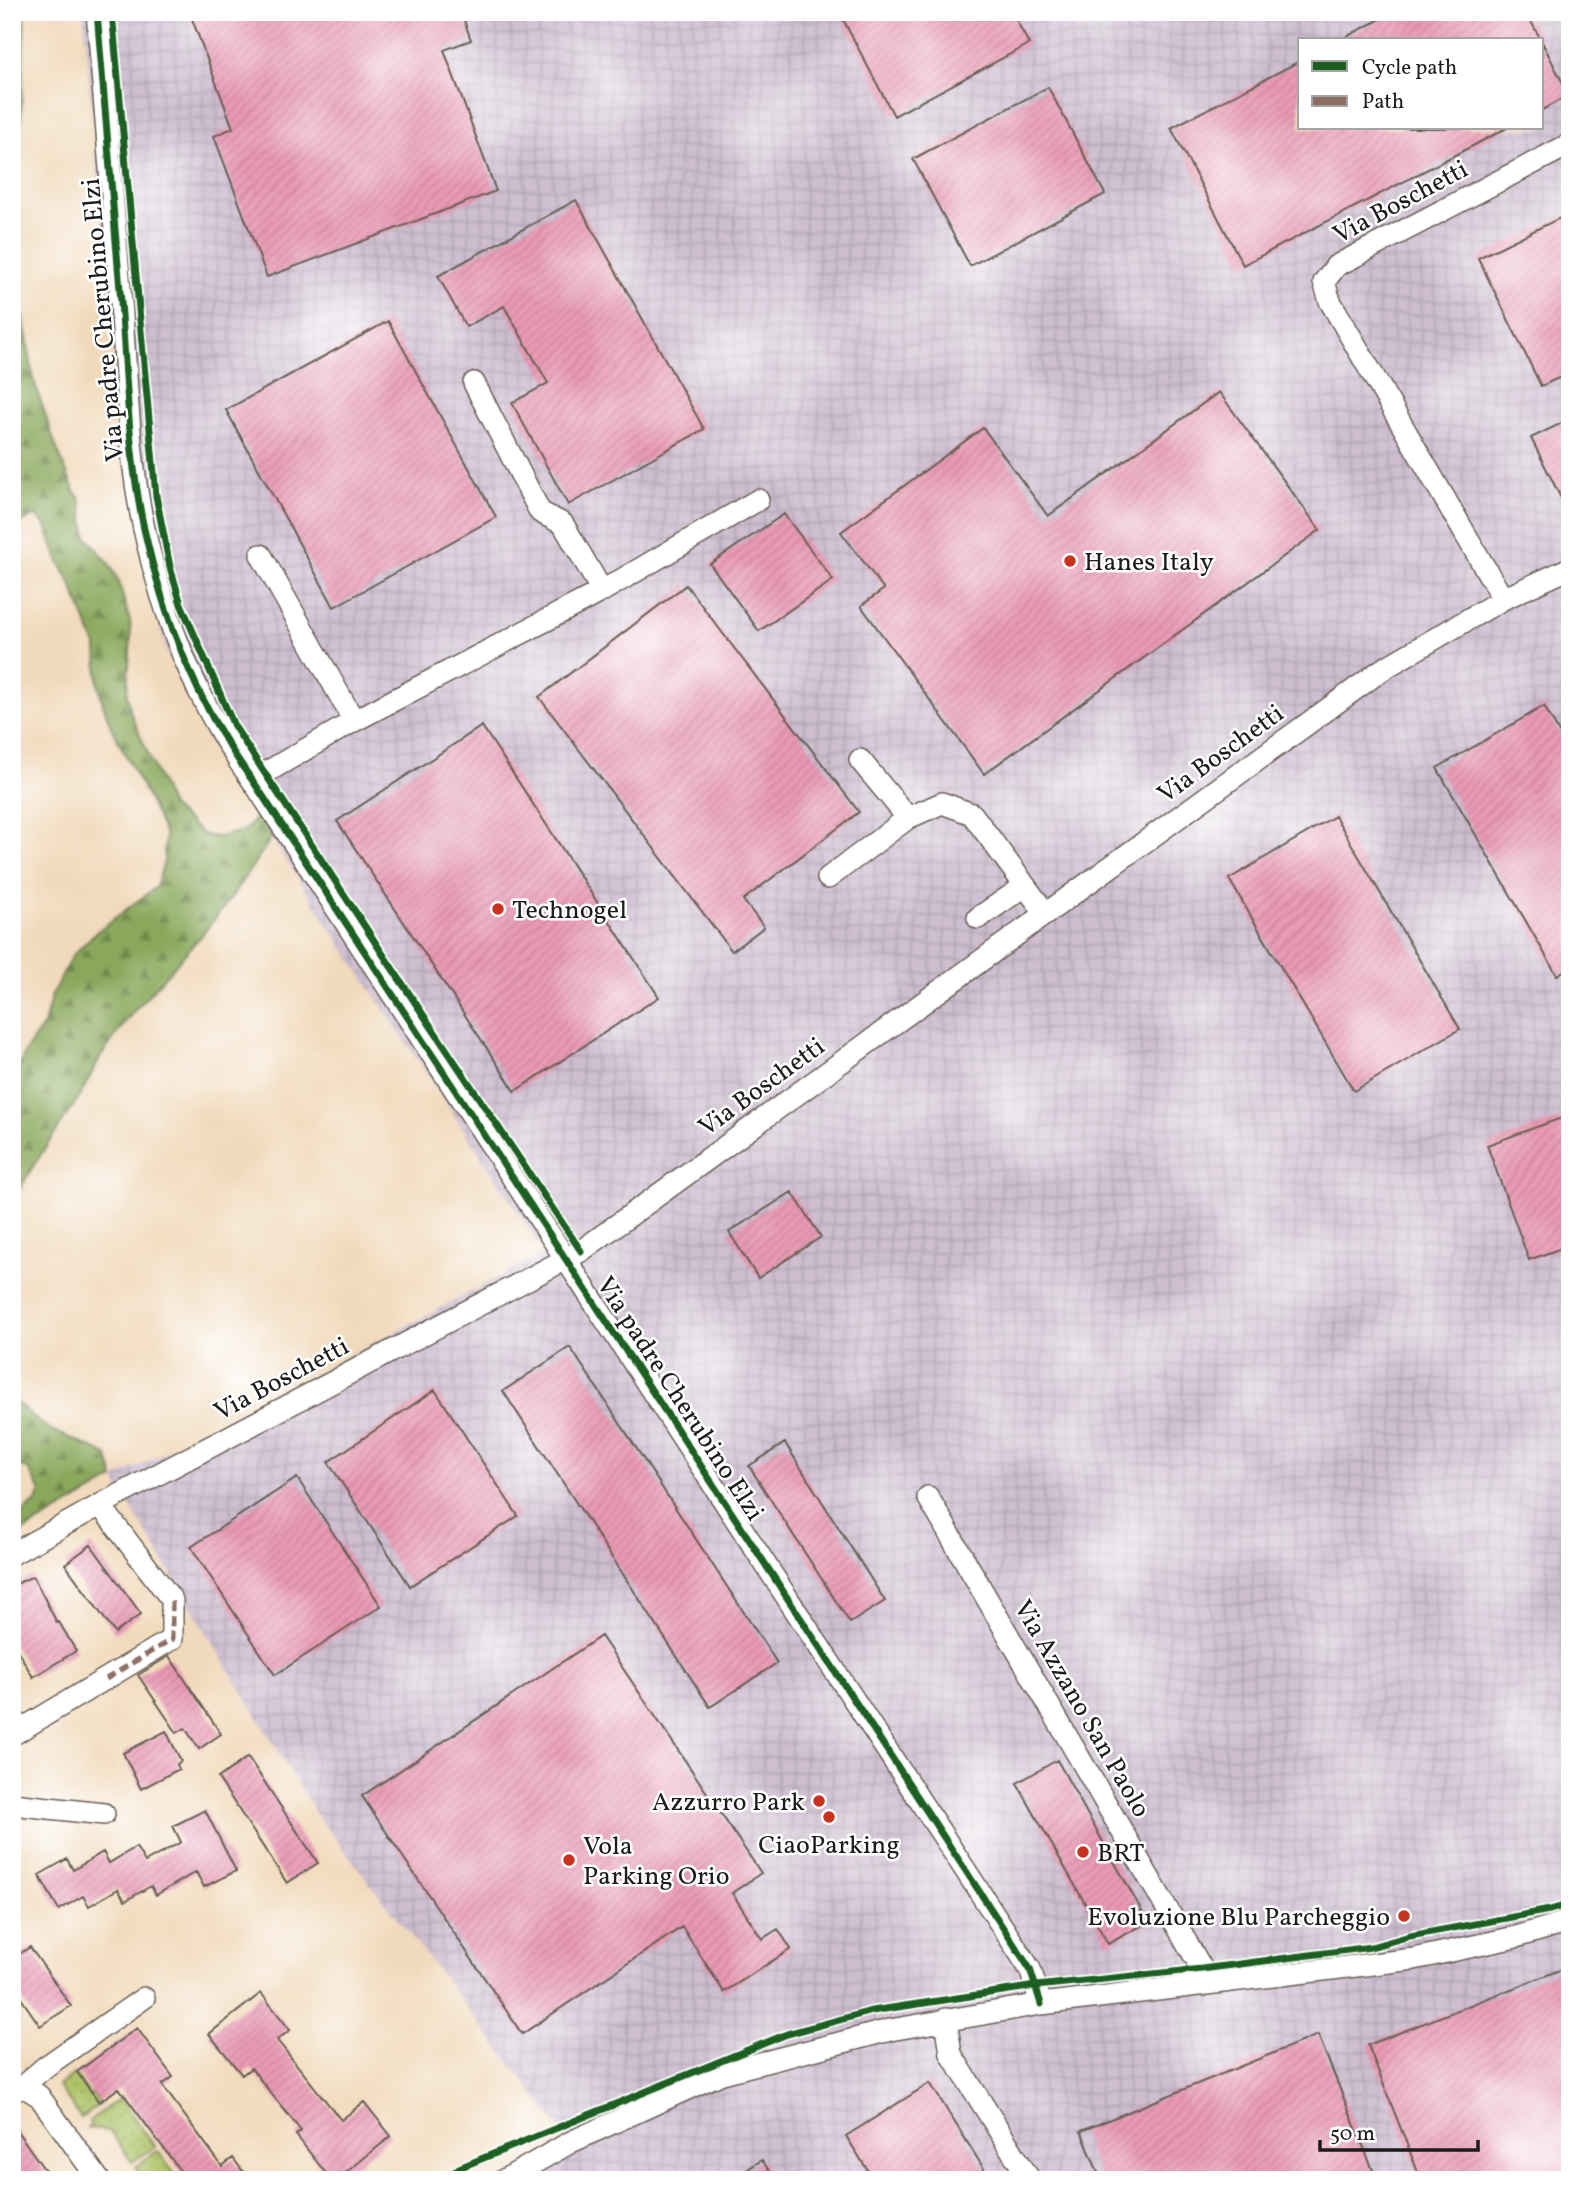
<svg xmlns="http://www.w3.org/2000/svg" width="1582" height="2192" viewBox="0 0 1582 2192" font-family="Vollkorn,serif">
  <defs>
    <pattern id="industrial-grid" width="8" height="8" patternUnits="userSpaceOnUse" patternTransform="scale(1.75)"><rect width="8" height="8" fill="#cebed0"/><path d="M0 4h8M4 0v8" fill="none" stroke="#b0a3b2"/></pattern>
    <pattern id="green-dots" width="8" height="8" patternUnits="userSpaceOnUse" patternTransform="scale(1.75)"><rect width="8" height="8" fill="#aec266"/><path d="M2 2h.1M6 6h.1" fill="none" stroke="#95a658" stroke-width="1.8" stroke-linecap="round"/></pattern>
    <pattern id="forest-firs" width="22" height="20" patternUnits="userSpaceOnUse" patternTransform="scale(1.75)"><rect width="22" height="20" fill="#8aa85b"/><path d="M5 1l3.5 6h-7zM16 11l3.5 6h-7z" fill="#70884a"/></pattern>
    <pattern id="building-hatch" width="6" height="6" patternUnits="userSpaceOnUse" patternTransform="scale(1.75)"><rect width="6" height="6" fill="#e99ab4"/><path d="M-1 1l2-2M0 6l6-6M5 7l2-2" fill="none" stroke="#c7849a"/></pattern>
  </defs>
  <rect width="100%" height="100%" fill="#fff"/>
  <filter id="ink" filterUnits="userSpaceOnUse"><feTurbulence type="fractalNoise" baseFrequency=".0143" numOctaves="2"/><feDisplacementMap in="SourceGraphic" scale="14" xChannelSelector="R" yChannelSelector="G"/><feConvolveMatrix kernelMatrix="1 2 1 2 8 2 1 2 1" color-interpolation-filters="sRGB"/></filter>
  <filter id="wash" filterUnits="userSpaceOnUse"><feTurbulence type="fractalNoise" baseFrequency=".00686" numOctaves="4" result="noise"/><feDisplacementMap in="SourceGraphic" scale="28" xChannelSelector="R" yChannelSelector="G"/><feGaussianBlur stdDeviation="1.57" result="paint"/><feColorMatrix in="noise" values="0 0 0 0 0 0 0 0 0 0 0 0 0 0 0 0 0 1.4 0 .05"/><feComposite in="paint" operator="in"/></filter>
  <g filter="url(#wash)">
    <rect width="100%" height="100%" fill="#f1dabb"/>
    <path fill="url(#industrial-grid)" fill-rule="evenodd" d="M83,12h1487v2168h-1029l37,-30 -262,-336 -202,-335 431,-226 -336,-509 -44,-96 -42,-198zM1300,40h242v88h-242z"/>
    <path fill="url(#green-dots)" stroke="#656f41" stroke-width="2" d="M74,2074l16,21 3,-1 7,10 -19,14 -23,-32z
      M120,2098l35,49 -23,15 -22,-31 -23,-3 4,-3 -2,-4z
      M158,2151l21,29h-34l-10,-13z"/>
    <path fill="url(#forest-firs)" stroke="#53623c" stroke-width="2" d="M12,12h13l-7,183 3,106 13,80 22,66 18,43 6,9 7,38 22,26 9,17 12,41 1,16 -4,57 4,20 40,93 33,28 16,2 25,-7 13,-14 14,21 -44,65 -23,29 -77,87 -28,40 -21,39 -47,71 -20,35v-119l14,-34 18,-25 8,-31 20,-38 23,-23 61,-46 8,-25 1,-27 -16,-35 -38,-73 -8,-23 -5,-21 -1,-35 -26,-64 -13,-24 -12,-34 -11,-11 -23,14z
      M12,1399l35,29 61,27 6,24 -102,59v-17l24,-19 5,-11 -13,-22 -16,-5z"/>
    <g id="blocks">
      <path fill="url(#building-hatch)" d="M203,12h258l10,28 -27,10 52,141 -229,86 -53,-141 19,-8 -42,-112z
        M839,12h173l17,32 -135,72z
        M1394,12h132l15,28h-201z
        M1542,42l27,53 -27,15z
        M1300,61v67h207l-264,137 -72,-137z
        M1048,87l57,107 -135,72 -57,-107z
        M576,200l128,229 -136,76 -56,-102 36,-20 -44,-77 -38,21 -28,-51z
        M1570,213v160l-29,13 -63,-128z
        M388,321l108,196 -162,90 -108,-197z
        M1219,392l101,138 -336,244 -123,-168 23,-17 -43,-57 142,-104 65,88z
        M1570,419v97l-39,-78z
        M784,514l49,66 -74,51 -49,-67z
        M686,585l173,227 -116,88 21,27 -32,24 -193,-254z
        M1544,706l26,45v216l-13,8 -120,-207z
        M482,726l177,271 -144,94 -178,-270z
        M1335,816l125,213 -106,62 -125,-212z
        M1570,1115v130l-41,15 -42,-115z
        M792,1192l29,45 -63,41 -29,-46z
        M570,1347l207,316 -67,44 -207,-316z
        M435,1390l83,126 -108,70 -82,-124z
        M785,1443l100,158 -35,22 -101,-157z
        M297,1478l84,128 -106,69 -84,-128z
        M91,1545l50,69 -26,19 -50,-69z
        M33,1576l24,47 2,-1 17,29 -43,26 -21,-36v-55z
        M601,1636l160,237 -29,20 30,46 16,-10 13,20 -67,43 -42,-65 -160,107 -160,-238z
        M169,1656l52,78 -22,15 -14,-21 -8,5 -39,-58z
        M166,1731l15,30 -4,3 2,5 -38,20 -18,-36z
        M248,1757l70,106 -31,20 -69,-105z
        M1057,1760l91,162 -40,22 -91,-161z
        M205,1810l31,61 -32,16 -8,-15 -40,23 -5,-9 -26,15 -7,-12 -29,17 -6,-10 -24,14 -20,-35 28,-16 6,11 30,-18 6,11 27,-16 9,15 36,-20 -8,-16z
        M30,1947l41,59 -31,20 -28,-41v-26z
        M1570,1966v214h-149l-53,-135z
        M261,1993l29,37 -13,10 64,80 23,-18 27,34 -54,44h-6l-35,-45 5,-4 -50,-63 -9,7 -33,-41z
        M137,2028l36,49 -11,8 60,81 11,-8 16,22h-62l-68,-92 -20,14 -22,-30z
        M1318,2035l59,145h-276l-20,-49z
        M930,2083l61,97h-117l-28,-44z
        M12,2124l40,56h-40z
        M762,2160l13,20h-44z"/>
    </g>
  </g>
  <g filter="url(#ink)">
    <use href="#blocks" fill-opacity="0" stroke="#675e54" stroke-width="2"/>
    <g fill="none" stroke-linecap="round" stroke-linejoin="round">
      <g stroke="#675e54" stroke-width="24">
        <path id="minor" d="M97,12c8,97 16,194 24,290 6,76 7,153 23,227 20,91 55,180 111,255l775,1185 11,35
          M474,383l66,129 23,12 39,67
          M261,555l93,166
          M1503,599l-173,-298 -6,-19 12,-16 234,-122
          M860,760l48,58
          M255,784l10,-11 89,-52 248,-130 156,-91
          M828,878l80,-60 34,-15 30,11 74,100
          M978,918l47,-32
          M928,1497l274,472 2,16
          M12,1554l88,-49 481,-254 802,-582 120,-70 67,-31
          M12,1735l160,-96v-39l-72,-95
          M12,1804l92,10
          M946,2019l5,35 79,126
          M23,2086l16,10 60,84
          M12,2092l11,-6 22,-19 99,-69
          M504,2180l67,-38 151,-69 168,-43 151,-26 373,-45 102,-22 54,-16"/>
      </g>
      <use href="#minor" stroke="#fff" stroke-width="21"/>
      <path stroke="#8d6e63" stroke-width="5" stroke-dasharray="10 5" stroke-linecap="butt" d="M106,1679l66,-40v-39"/>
      <g stroke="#fff" stroke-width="11">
        <path id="cycleway" d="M97,12c8,97 16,194 24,290 6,76 7,153 23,227 20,91 55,180 111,255l775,1185 11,35
          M112,12l44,484 14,71 11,37 53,122 154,236 193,289
          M445,2180l14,-12 328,-134 85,-23 164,-25 166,-17 169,-22 39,-11 140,-26 20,-6"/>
      </g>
      <use href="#cycleway" stroke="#1b5e20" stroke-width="7"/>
    </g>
  </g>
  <g fill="#c8321e" stroke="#fff" stroke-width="2.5">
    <circle cx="1070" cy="561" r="7"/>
    <circle cx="498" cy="909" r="7"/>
    <circle cx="819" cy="1801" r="7"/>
    <circle cx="829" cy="1817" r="7"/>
    <circle cx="1083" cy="1852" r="7"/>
    <circle cx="569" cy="1860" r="7"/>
    <circle cx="1404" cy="1916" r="7"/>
  </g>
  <g text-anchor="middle" stroke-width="5" stroke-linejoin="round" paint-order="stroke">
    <g font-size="26" fill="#1c1c1c" stroke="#fff">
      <text transform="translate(1400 201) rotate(-28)" y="9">Via Boschetti</text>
      <text transform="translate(102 320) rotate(-95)" y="9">Via padre Cherubino Elzi</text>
      <text transform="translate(1220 753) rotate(-36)" y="9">Via Boschetti</text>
      <text transform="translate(761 1086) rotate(-36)" y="9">Via Boschetti</text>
      <text transform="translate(281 1378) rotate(-28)" y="9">Via Boschetti</text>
      <text transform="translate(681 1398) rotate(57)" y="9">Via padre Cherubino Elzi</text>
      <text transform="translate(1083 1708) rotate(60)" y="9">Via Azzano San Paolo</text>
    </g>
    <g font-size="26" fill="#1c1c1c" stroke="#fff" text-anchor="start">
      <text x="1084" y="570">Hanes Italy</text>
      <text x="512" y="918">Technogel</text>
      <text x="805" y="1810" text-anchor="end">Azzurro Park</text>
      <text x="829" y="1853" text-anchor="middle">CiaoParking</text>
      <text x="583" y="1854">Vola<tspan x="583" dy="30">Parking Orio</tspan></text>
      <text x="1097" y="1861">BRT</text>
      <text x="1390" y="1925" text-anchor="end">Evoluzione Blu Parcheggio</text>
    </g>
  </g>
  <rect width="1582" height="2192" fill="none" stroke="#fff" stroke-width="42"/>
  <rect x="1298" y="38" width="245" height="91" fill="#ffffff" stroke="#a4a4a4" stroke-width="2"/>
  <rect x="1312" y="61" width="35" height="10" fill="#1b5e20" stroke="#a4a4a4" stroke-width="2"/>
  <text x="1362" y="74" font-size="21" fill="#1c1c1c">Cycle path</text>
  <rect x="1312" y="96" width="35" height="10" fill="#8d6e63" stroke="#a4a4a4" stroke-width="2"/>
  <text x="1362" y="108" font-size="21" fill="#1c1c1c">Path</text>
  <path d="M1320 2140v10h158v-10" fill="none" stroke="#1c1c1c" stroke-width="3.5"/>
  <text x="1330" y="2140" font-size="21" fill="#1c1c1c" stroke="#ffffff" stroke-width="5" paint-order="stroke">50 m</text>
</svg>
